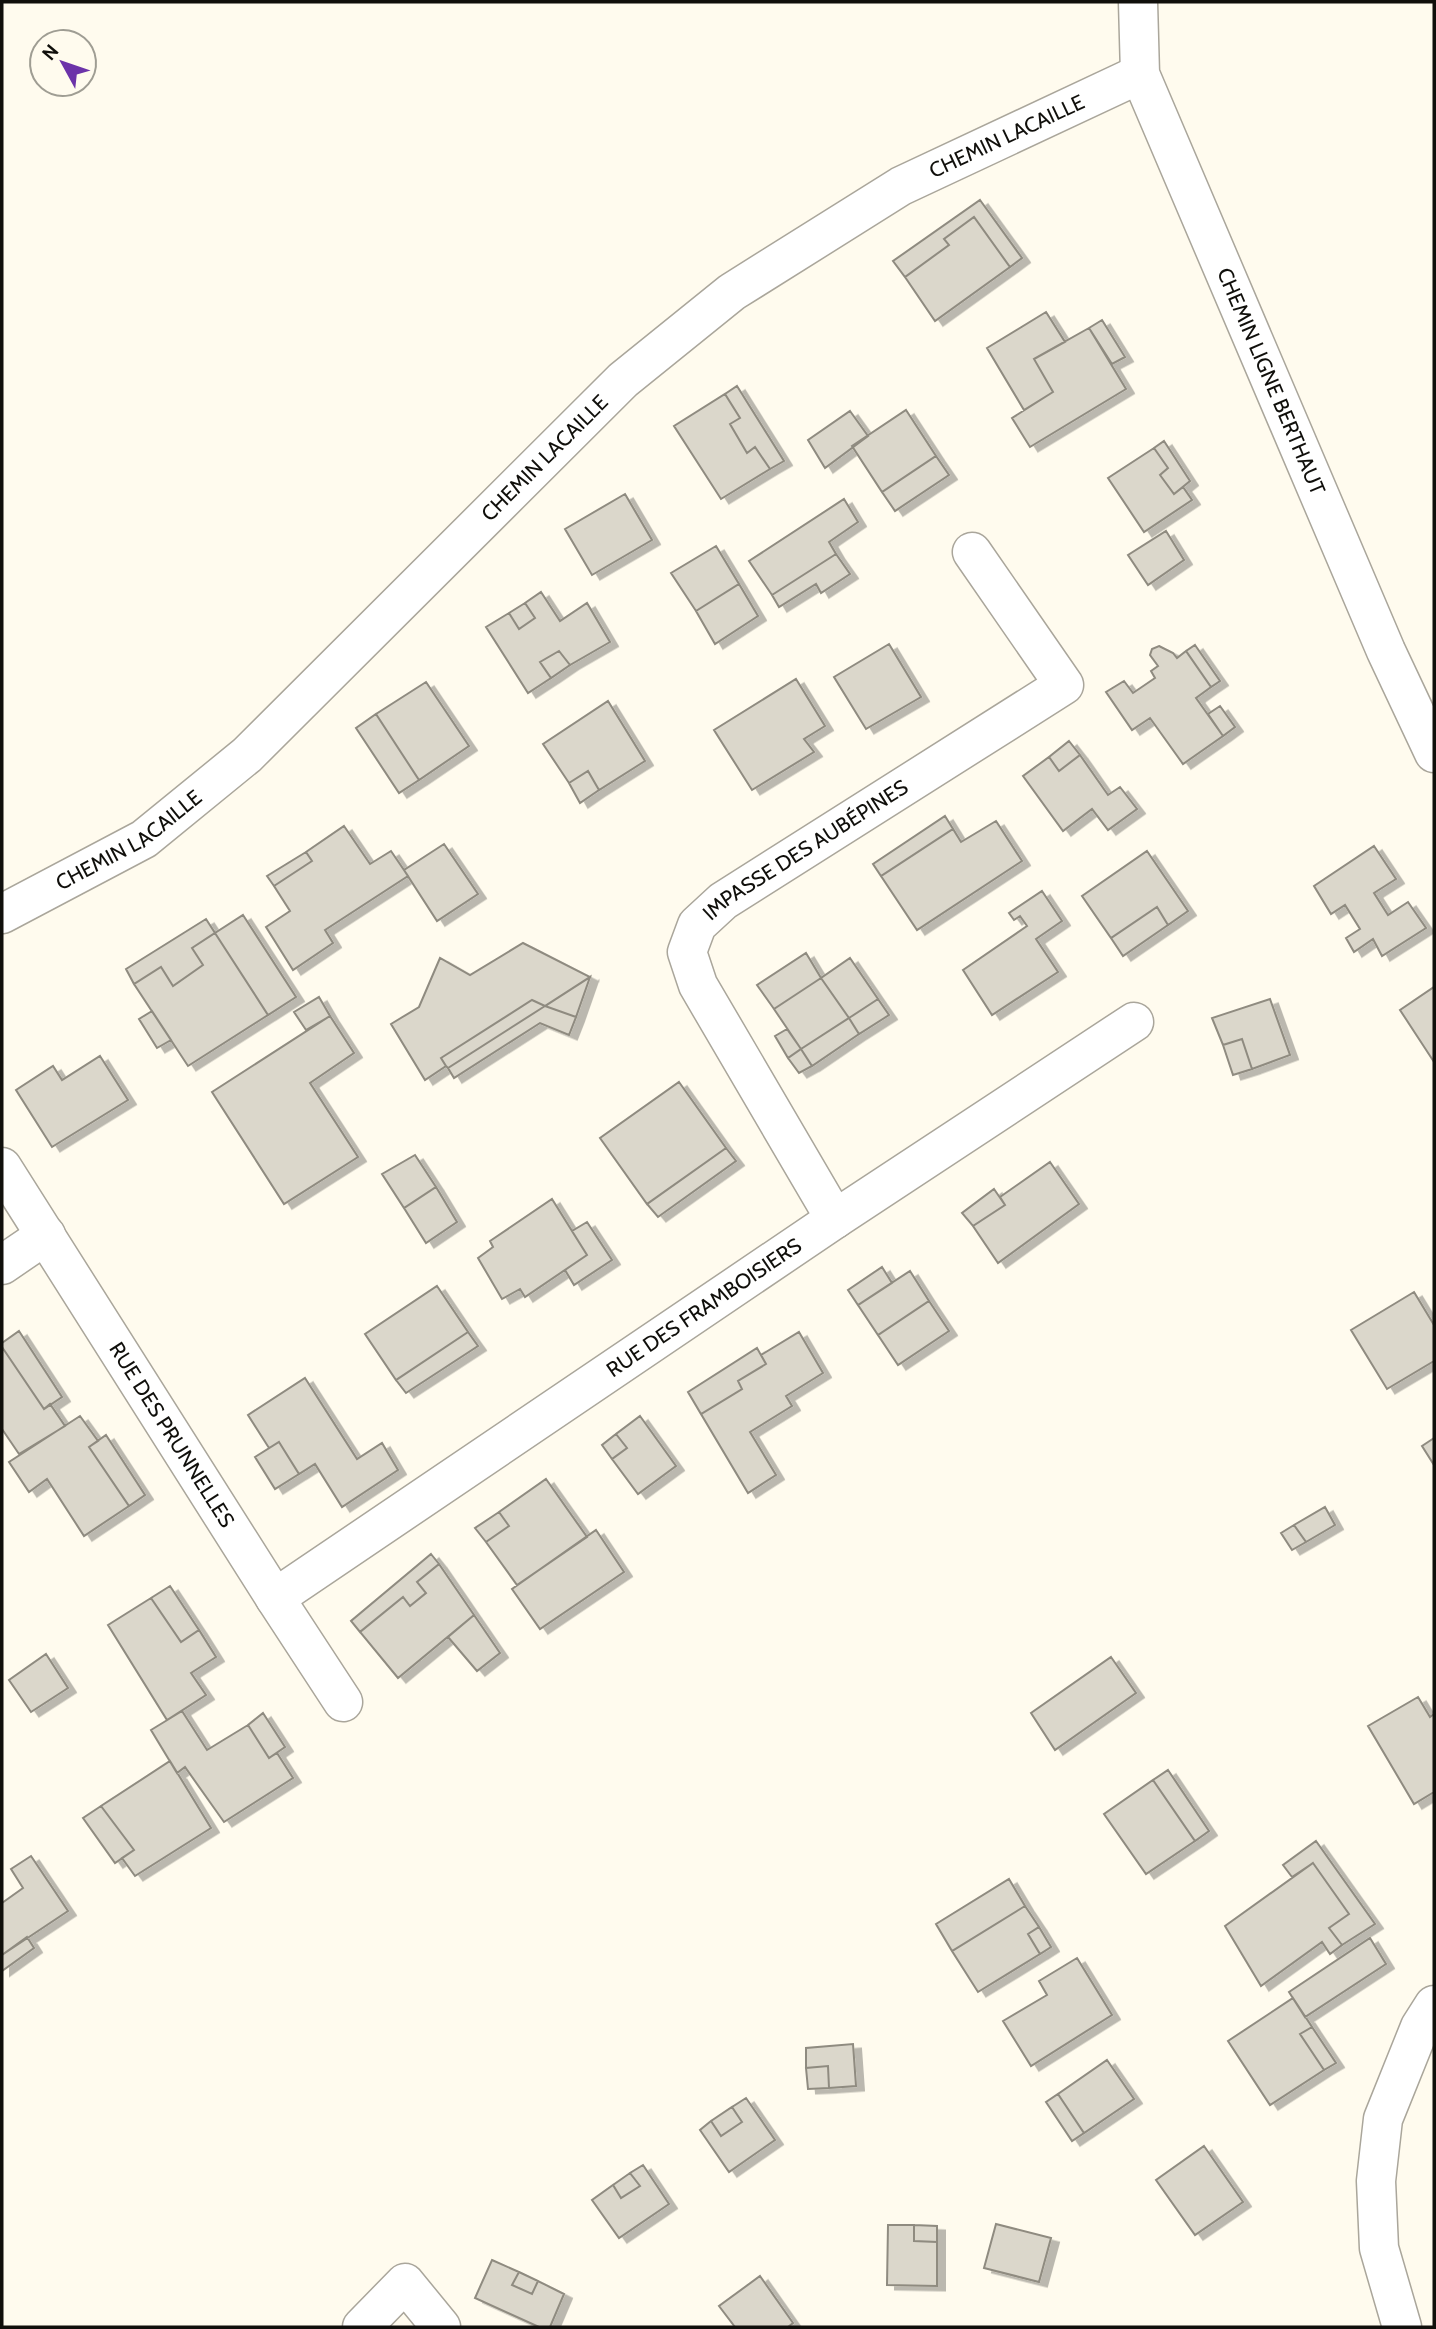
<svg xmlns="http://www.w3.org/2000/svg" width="1436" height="2329" viewBox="0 0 1436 2329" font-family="Cabin,sans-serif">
  <defs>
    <filter id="shadow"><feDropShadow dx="8" dy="4.5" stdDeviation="0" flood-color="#0004"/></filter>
  </defs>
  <rect width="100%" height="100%" fill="#fffbee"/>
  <path fill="#dbd7cb" stroke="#8f8b80" stroke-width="2" filter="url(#shadow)" d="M980,200l42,58 -12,9 -36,-50 -30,22 5,6 -44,32 -12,-16z
    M974,217l36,50 -75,54 -30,-44 44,-32 -5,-6z
    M1046,312l19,30 -31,17 19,33 -29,18 -37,-62z
    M1102,320l23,37 -13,7 -23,-36z
    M1089,328l37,61 -96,58 -18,-29 41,-26 -19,-33z
    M737,386l47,75 -14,8 -15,-22 -8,6 -17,-29 10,-6 -15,-24z
    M725,394l15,24 -10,6 17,29 8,-6 15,22 -49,30 -47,-73z
    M906,410l30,46 -54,36 -30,-46z
    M850,411l18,25 -43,32 -17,-28z
    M1164,441l26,40 -16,13 -14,-19 8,-7 -14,-20z
    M1154,448l14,20 -8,7 14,19 9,-7 9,13 -48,32 -36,-54z
    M936,456l13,19 -54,36 -13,-19z
    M625,494l27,46 -60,35 -27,-46z
    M844,499l14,23 -29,20 7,12 -64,41 -23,-34z
    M1166,531l18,29 -36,25 -20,-30z
    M716,546l23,38 -43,27 -25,-38z
    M836,554l14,20 -29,19 -5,-9 -37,23 -7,-12z
    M739,584l19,32 -43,28 -19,-33z
    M541,592l19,29 27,-18 23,39 -40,23 -11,-14 -19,11 11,16 -23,15 -42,-66 23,-14 10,16 16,-11 -10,-15z
    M525,603l10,15 -16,11 -10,-16z
    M889,644l32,53 -55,32 -32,-52z
    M1195,645l25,36 -9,6 -25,-36z
    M1159,646l14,7 4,5 9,-7 25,36 -15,11 27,38 -40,28 -33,-46 -18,12 -26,-38 18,-11 9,12 22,-15 -4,-7 7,-5 -8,-11 2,-6z
    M559,651l11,14 -19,13 -11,-16z
    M796,679l29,47 -21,13 10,13 -62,38 -38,-60z
    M426,682l43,64 -50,34 -43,-66z
    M608,701l37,60 -46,29 -11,-19 -19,12 -26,-39z
    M1220,706l15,21 -12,9 -15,-22z
    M376,714l43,66 -20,13 -43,-65z
    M1069,741l11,14 -21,16 -10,-14z
    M1080,755l28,40 12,-8 17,22 -29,21 -16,-21 -29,22 -40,-55 26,-19 10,14z
    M588,771l11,19 -19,13 -11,-20z
    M945,816l8,13 -72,47 -8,-12z
    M996,821l26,40 -105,69 -36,-54 72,-47 8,13z
    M344,826l26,38 21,-13 17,25 -83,54 8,13 -40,27 -27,-43 24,-16 -16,-25 38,-25 -6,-9z
    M444,844l34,50 -41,27 -33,-51z
    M1374,846l22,33 -22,14 14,22 20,-13 18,26 -44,28 -9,-17 -19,13 -8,-14 14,-9 -15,-24 -14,9 -17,-28z
    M1147,851l41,60 -20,14 -11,-18 -46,31 -29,-42z
    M306,852l6,9 -38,25 -7,-10z
    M1042,891l20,30 -26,18 22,33 -66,43 -29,-45 64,-44 -7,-10 -6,4 -5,-7z
    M1157,907l11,18 -45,31 -12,-18z
    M243,915l53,82 -28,18 -53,-82z
    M206,919l9,14 -23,15 11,17 -30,21 -12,-19 -27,17 -8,-15z
    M215,933l53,82 -80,51 -54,-82 27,-17 12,19 30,-21 -11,-17z
    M523,943l67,34 -45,29 -13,-6 -91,58 5,8 -21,14 -34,-56 28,-17 21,-49 30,17z
    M806,953l15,25 -47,31 -17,-24z
    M850,958l28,41 -29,19 -28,-40z
    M590,977l-14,40 -31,-11z
    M821,978l28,40 -48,31 -27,-40z
    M1434,987v75l-34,-52z
    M319,997l11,19 -24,14 -12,-18z
    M878,999l11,16 -30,19 -10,-16z
    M1270,999l20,56 -38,14 -10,-30 -19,6 -11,-27z
    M532,1000l13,6 -97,62 -2,-2 -5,-8z
    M545,1006l31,11 -7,18 -29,-12 -86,55 -6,-10z
    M152,1011l19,29 -14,8 -18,-29z
    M330,1016l24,37 -44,30 48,74 -74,47 -72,-112z
    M849,1018l10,16 -47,32 -11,-17z
    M787,1029l14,20 -13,9 -13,-22z
    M1242,1039l10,30 -19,6 -10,-30z
    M801,1049l11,17 -13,7 -11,-15z
    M100,1056l28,44 -76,47 -36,-57 37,-24 9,14z
    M679,1082l47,66 -79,56 -47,-66z
    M726,1148l10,13 -78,56 -11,-13z
    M415,1155l21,32 -32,21 -22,-34z
    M1050,1162l29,42 -81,59 -25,-37 32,-21 -5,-8z
    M436,1187l21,35 -31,21 -22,-35z
    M994,1189l11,16 -32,21 -11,-13z
    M552,1199l35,56 -62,42 -5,-8 -18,10 -24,-41 15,-11 -3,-6z
    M587,1222l25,38 -38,25 -9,-15 22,-15 -15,-24z
    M882,1267l10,16 -34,22 -10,-15z
    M910,1271l19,30 -51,34 -20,-30z
    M437,1286l31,46 -72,48 -31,-46z
    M1414,1292l20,33v36l-47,28 -36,-59z
    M929,1301l20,30 -51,34 -20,-30z
    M19,1331l43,66 -18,12 -42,-62v-4z
    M468,1332l10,14 -72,47 -10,-13z
    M799,1332l24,41 -37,23 6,10 -42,26 26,43 -28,18 -47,-79 41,-25 -4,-8 28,-17 -5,-9z
    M2,1347l42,62 6,-5 15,22 -46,28 -17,-25z
    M757,1348l9,16 -28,17 4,8 -41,25 -13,-22z
    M305,1378l52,81 25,-16 16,27 -56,37 -27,-43 -16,10 -20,-32 -10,6 -21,-33z
    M80,1416l18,25 -9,6 40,59 -45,30 -37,-57 -18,13 -20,-30z
    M640,1416l36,50 -38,28 -26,-35 15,-11 -11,-14z
    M616,1434l11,14 -15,11 -10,-14z
    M106,1435l39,60 -16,11 -40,-59z
    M1434,1438v27l-12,-19z
    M279,1442l20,32 -24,15 -20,-32z
    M546,1479l41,58 -70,48 -31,-43 23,-16 -10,-14z
    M1325,1507l10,18 -29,17 -12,-17z
    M499,1512l10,14 -23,16 -11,-14z
    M1294,1525l12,17 -14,8 -11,-17z
    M596,1530l28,42 -84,57 -28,-40z
    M431,1554l8,10 -22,18 9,11 -16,13 -7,-9 -43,35 -9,-11z
    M439,1564l35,51 -76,63 -38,-46 43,-35 7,9 16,-13 -9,-11z
    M170,1586l29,44 -18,12 -30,-44z
    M151,1598l30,44 18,-12 17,27 -25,16 15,22 -39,25 -59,-95z
    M474,1615l26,38 -23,18 -29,-34z
    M46,1654l22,34 -37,24 -22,-32z
    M1111,1657l25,36 -81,57 -24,-37z
    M1418,1697l12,20 4,-3v78l-20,12 -46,-78z
    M182,1711l25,39 41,-25 21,33 8,-5 16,25 -69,44 -39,-55 -8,6 -26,-43z
    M263,1713l22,34 -16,11 -21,-33z
    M170,1761l41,67 -76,48 -13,-18 12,-8 -33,-44z
    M1168,1770l41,61 -14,10 -42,-61z
    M1153,1780l42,61 -49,33 -42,-60z
    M101,1806l33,44 -19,13 -32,-45z
    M1316,1841l59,83 -33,21 -13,-17 20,-14 -36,-51 -21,14 -9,-12z
    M31,1856l37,55 -66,44v-52l21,-15 -12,-19z
    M1313,1863l36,51 -20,14 13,17 -12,9 -8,-12 -61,44 -36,-60z
    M1009,1879l16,27 -73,45 -16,-27z
    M1025,1906l14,21 -11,7 12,20 -62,38 -26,-41z
    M1039,1927l12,20 -11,7 -12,-20z
    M27,1937l7,11 -32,23v-16z
    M1370,1938l16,26 -81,53 -16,-25z
    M1077,1958l35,57 -81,51 -28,-45 44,-26 -8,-14z
    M1293,1998l19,29 -12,7 24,36 -54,35 -42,-64z
    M1312,2027l24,36 -12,7 -24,-36z
    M853,2044l3,42 -27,2 -1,-22 -22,2v-20z
    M1107,2060l27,39 -50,34 -26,-39z
    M828,2066l1,22 -21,1 -2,-21z
    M1058,2094l26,39 -12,8 -26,-39z
    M746,2098l29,42 -46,32 -29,-42 11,-9 10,15 21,-14 -10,-15z
    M732,2107l10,15 -21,14 -10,-15z
    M1204,2146l39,56 -48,33 -39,-55z
    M643,2165l26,39 -50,34 -27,-38 21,-15 8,13 19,-12 -10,-13z
    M630,2173l10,13 -19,12 -8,-13z
    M996,2224l55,14 -12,44 -55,-14z
    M888,2225h26v16l23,1v44l-50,-1z
    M914,2225l23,1v16l-23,-1z
    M492,2260l27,12 -7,13 20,9 6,-13 26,13 -14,33h-11l-64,-29z
    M519,2272l19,9 -6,13 -20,-9z
    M760,2276l33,47 -5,4h-53l-16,-21z"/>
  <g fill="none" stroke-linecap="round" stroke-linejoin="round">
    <g stroke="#aaa69b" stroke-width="41">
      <g id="minor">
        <path id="s1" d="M1138,2l2,72 246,577 48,102"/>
        <path id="s2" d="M2,914l142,-75 103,-84 376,-375 109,-88 169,-106 239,-112"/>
        <path id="s3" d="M2,1167l273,431 68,104"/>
        <path id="s4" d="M835,1219l-137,-234 -11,-33 10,-27 26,-24 341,-216 -92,-133"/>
        <path d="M2,1265l44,-30"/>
        <path id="s5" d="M275,1598l560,-379 299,-197"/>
        <path d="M362,2327l43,-44 36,44"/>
        <path d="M1402,2327l-23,-79 -3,-67 7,-62 37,-92 14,-22"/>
      </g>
    </g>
    <use href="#minor" stroke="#fff" stroke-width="38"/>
  </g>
  <g text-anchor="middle" stroke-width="7" stroke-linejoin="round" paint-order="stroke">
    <g font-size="21" fill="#100f0b" stroke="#fffbee">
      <text dy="7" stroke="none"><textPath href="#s2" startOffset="1281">CHEMIN LACAILLE</textPath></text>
      <text dy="7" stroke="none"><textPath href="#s1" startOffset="406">CHEMIN LIGNE BERTHAUT</textPath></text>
      <text dy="7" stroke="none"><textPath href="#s2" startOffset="714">CHEMIN LACAILLE</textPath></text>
      <text dy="7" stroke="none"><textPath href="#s2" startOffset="147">CHEMIN LACAILLE</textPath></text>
      <text dy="7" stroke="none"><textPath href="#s4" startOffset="467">IMPASSE DES AUBÉPINES</textPath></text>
      <text dy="7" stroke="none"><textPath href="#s5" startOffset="518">RUE DES FRAMBOISIERS</textPath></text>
      <text dy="7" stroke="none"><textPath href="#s3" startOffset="317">RUE DES PRUNNELLES</textPath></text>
    </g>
  </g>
  <rect width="1436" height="2329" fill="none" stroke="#100f0b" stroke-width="7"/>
  <g transform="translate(63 63) rotate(310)"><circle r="33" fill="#fffbee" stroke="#9f9d93" stroke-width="2"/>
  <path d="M0-5L12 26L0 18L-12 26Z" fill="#6c33a9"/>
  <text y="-10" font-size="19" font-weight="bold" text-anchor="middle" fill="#100f0b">N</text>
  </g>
</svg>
